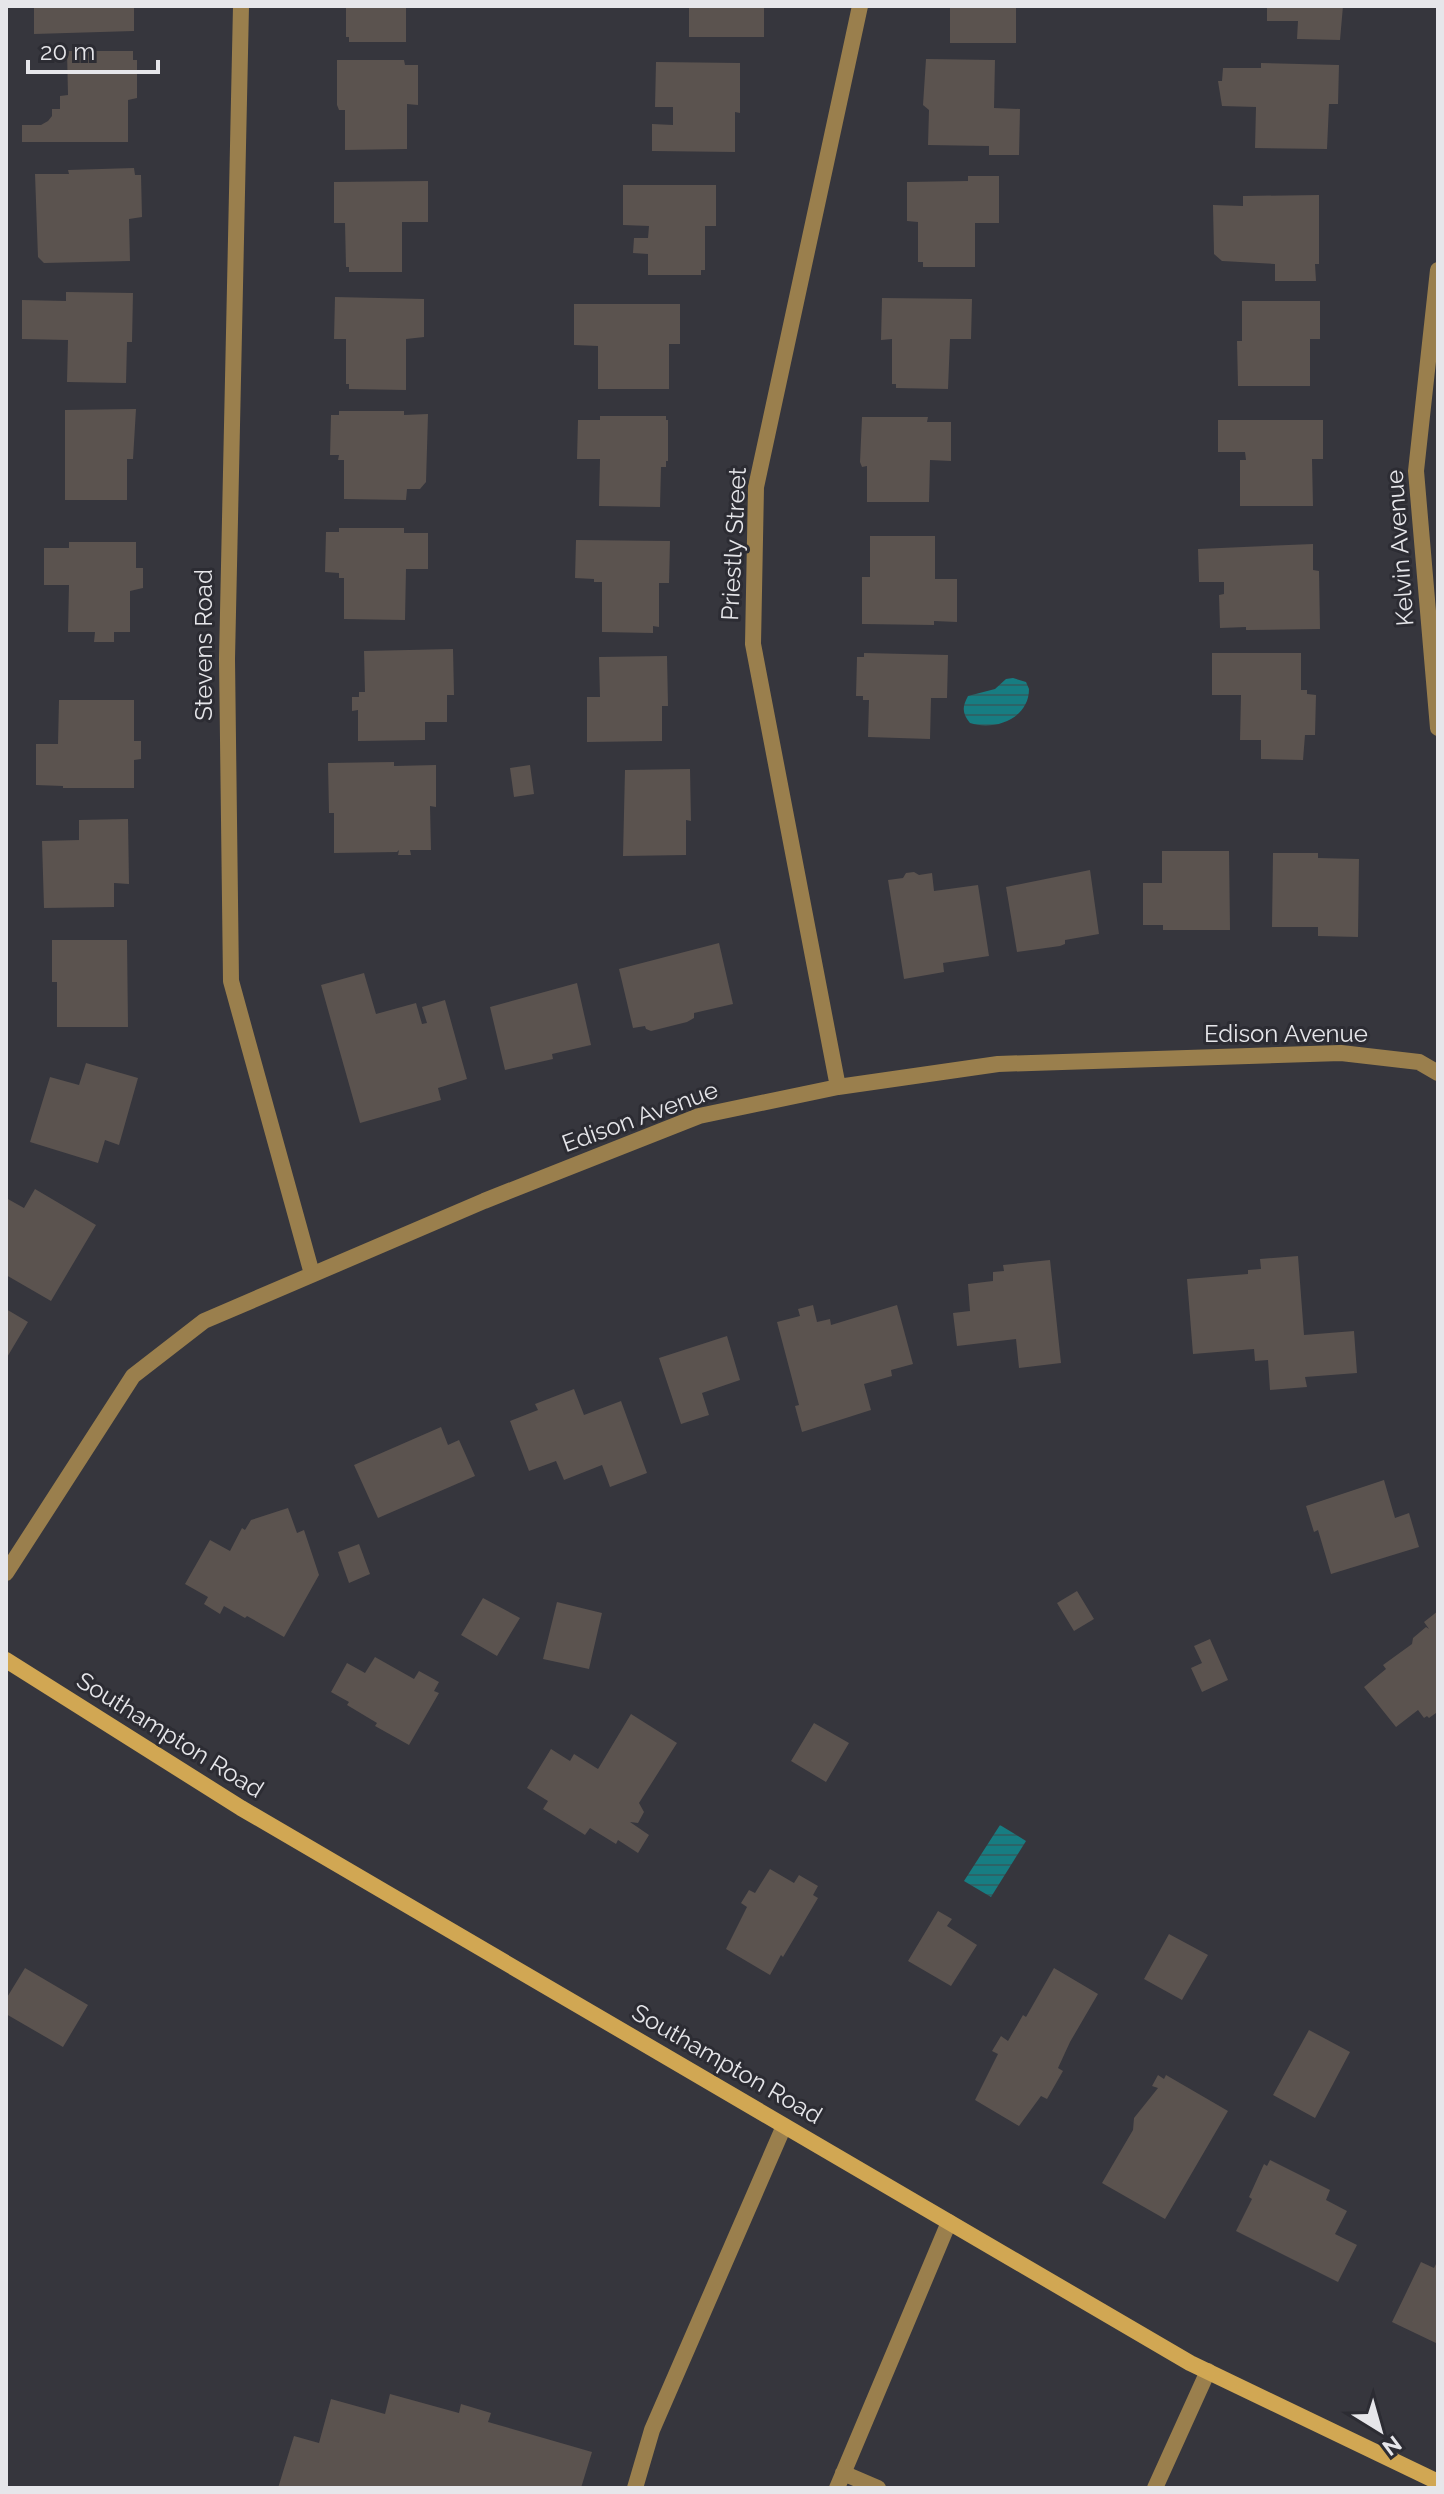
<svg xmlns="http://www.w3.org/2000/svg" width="1444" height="2494" viewBox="0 0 1444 2494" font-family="Raleway,sans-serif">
  <defs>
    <pattern id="water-rules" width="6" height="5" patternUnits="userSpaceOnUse" patternTransform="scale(2)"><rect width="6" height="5" fill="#177d82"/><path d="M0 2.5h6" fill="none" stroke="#2c6467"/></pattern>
  </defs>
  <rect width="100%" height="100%" fill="#36363d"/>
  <path fill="url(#water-rules)" d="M1013,678l13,4 3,7c0,30 -35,42 -59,34 -8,-10 -8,-16 -2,-27l27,-7 11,-10z
    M1000,1825l26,16 -35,56 -27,-16z"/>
  <path fill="#5b534f" d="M34,6h100v25l-100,3z
    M346,6h60v36h-57v-5h-3z
    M689,6h75v31h-75z
    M950,6h66v37h-66z
    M1267,6h76l-3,34 -43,-1 1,-18h-31z
    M67,51h66v9h4v38l-9,2v42h-106v-17h19l7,-4 4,-5v-7h8v-13l8,-1z
    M926,59l69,1 -1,48 26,1 -1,46h-30v-9l-61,-1 1,-35 -6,-5z
    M337,60h67l1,5h13v40l-11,-1v45l-62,1v-40h-6l-2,-5z
    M656,62l84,1v50l-5,-1v40l-83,-1v-27l21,1v-18h-18z
    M1261,63l78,2 -1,39h-9l-2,45 -72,-1 1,-41 -34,-1 -4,-25h4l1,-13h38z
    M134,168l1,7h6l1,42 -13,2 1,42 -86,2 -6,-6 -3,-83h34l-1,-4z
    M968,176h31v47h-24v44h-52v-5h-5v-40l-11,-1v-39l61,-1z
    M428,181v41h-26v50h-53v-5h-3l-1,-44h-11v-41z
    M623,185h93v41h-11v44h-4v5h-53v-21l-15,-1 1,-15h14l1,-12 -26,-1z
    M1319,195v69h-4l1,17h-41v-17l-53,-3 -8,-7 -1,-49 30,1v-10z
    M66,292l67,1 -1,49h-5l-1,41 -59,-1 1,-42 -46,-1v-39l44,1z
    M335,297l89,2v38l-18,2v51l-57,-1v-5h-3v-45h-12z
    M882,298l90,1 -1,40h-21l-2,50 -52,-1v-4h-4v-45l-11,1z
    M1242,301h78v38h-10v47h-72l-1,-45h5z
    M574,304h106v40h-11v45h-71v-43l-24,-1z
    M136,409l-3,50h-6v41h-62v-90z
    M339,411h65v4l24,-1 -2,68 -6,7h-13l-1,11 -62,-1v-39h-6l1,-5h-9l1,-40h8z
    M600,416h66v4h2v41h-2v6h-5l-1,40 -61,-1 1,-47h-23l1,-39h22z
    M862,417h66l-1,5h24v39l-21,-1 -1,42h-62v-36l-5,1 -2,-5z
    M1218,420h105v39h-11l1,47h-73v-46h6l-1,-8h-27z
    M339,528h65v5h24v36h-22l-1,51 -61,-1v-41h-5v-5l-14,-1 1,-40h13z
    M870,536h65v43h22v43l-23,-1v4l-72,-1v-47h8z
    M576,540l94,1 -1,42h-10v44l-6,-1v7l-51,-1v-50h-8v-3l-19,-1z
    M69,542h67v26h7v20l-13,3v41h-16v10h-20l1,-10h-27l1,-47h-25v-37h25z
    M1313,544v26l6,1 1,58 -74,1v-3l-26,1 -1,-33 5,-1v-12h-25l-1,-33z
    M453,649l1,46h-7v27h-22v18l-67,1v-31l-6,1v-14h7v-5h6l-1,-41z
    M864,653l84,2 -1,43h-16l-1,41 -62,-2 1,-37h-6v-4h-7l1,-39h7z
    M1212,653h89v37h6v4l9,1 -1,40h-10l-2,25 -42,-1v-19h-21l1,-45h-29z
    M667,656l1,50h-6v35l-75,1v-45h13l-1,-40z
    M59,700h75v41h7v18l-7,1v28h-71v-2l-27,-1v-41h22z
    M394,762v4l42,-1v42l-6,-1 1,44h-21l1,5h-13l1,-5 -2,2 -63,1v-40h-5l-1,-50z
    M530,765l4,29 -20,3 -4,-29z
    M690,769l1,52 -5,-1v35l-63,1 2,-86z
    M128,819l1,65 -15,-1v24l-70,1 -2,-67 37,-1v-20z
    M1162,851h67l1,79h-67v-5h-20v-42h19z
    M1273,853h45v5l41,1 -1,78 -40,-1v-9h-46z
    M1090,870l9,64 -34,6v4l-5,2 -43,6 -11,-65z
    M914,872l5,3 13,-2 2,18 44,-6 11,71 -46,7 1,9 -40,7 -16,-99 15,-2 3,-5z
    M52,940h75l1,87h-71v-45h-5z
    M719,943l14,61 -39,9v5l-7,4 -36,9 -5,-2 -1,-3 -12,2 -14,-59z
    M364,973l12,41 40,-11 6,21 5,-1 -5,-16 23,-7 22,79 -29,9 3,12 -81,23 -39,-138z
    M577,983l14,62 -39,9 1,5 -48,11 -15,-63z
    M86,1063l52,15 -19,67 -14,-5 -7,23 -68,-21 20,-65 29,8z
    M35,1189l61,36 -45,76 -45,-26v-77l18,10z
    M1298,1256l6,79 50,-4 3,42 -52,4 2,10 -37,3 -2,-30 -13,1 -1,-12 -61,5 -6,-75 61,-5v-4l13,-1 -1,-10z
    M1050,1260l11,103 -42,5 -3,-29 -59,7 -4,-33 17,-2 -2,-27 25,-3v-9l11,-1 -1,-6z
    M813,1305l4,17 13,-3 1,6 66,-20 16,59 -22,6 1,6 -28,8 7,26 -69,22 -7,-26 4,-1 -22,-83 23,-6 -2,-7z
    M6,1309l22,13 -22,37z
    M727,1336l13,44 -38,13 7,22 -28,9 -22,-66z
    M574,1389l10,26 37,-14 26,72 -37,14 -8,-22 -38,15 -8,-19 -27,10 -19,-50 28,-11 -3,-6z
    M441,1427l7,18 11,-5 16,36 -97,42 -24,-53z
    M1384,1480l11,38 14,-5 10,34 -88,27 -13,-44 -4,2 -8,-26z
    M288,1508l9,25 7,-3 15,45 -35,62 -37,-21 -2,2 -21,-12 -4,8 -16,-10 4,-7 -23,-13 25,-44 20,11 12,-23 3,2 6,-10z
    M359,1544l11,30 -21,9 -11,-31z
    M1077,1591l17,28 -20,12 -17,-28z
    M483,1598l37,20 -23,38 -36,-21z
    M557,1602l45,11 -13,56 -46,-10z
    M1438,1611v101l-2,-3v4l-7,5 -2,-2 -3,2 -6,-8 -22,17 -32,-40 22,-18 -3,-4 29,-21 1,-6 13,-11 3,2 -5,-7z
    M1210,1639l18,41 -26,12 -11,-24 11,-5 -8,-17z
    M375,1657l39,22 5,-8 20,11 -5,9 5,2 -30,52 -34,-19 2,-3 -30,-18 2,-3 -18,-10 16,-29 18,10z
    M631,1714l46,29 -38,60 5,9 -6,11 -8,-1 19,13 -11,18 -20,-13 -2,4 -26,-16 -5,7 -3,-2 -39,-24 5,-8 -21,-13 24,-39 19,12 4,-7 24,15z
    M814,1723l35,20 -23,39 -35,-21z
    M770,1869l24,14 5,-8 19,11 -5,9 5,3 -35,59 -2,-2 -11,20 -44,-26 21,-42 -6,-4 8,-13 6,3z
    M938,1911l14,8 -5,7 30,19 -26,41 -43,-25z
    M1169,1934l39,21 -26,45 -38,-21z
    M25,1968l63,37 -25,42 -57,-33v-15z
    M1054,1968l44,26 -28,48 -12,26 5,3 -16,28 -6,-3 -22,30 -44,-26 23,-46 -6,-3 9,-15 7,5 15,-26 3,2z
    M1309,2030l41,22 -35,66 -42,-23z
    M1158,2075l6,4 2,-4 62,36 -63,108 -63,-36 31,-53 1,-12 24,-30 -6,-2z
    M1270,2160l60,30 -4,10 21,11 -12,23 22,11 -19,37 -102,-51 16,-32 -3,-2 15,-33 3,2z
    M1438,2260v84l-46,-22 29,-60 13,6z
    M390,2394l69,19 2,-9 30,9 -3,9 104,30 -11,36h-303l16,-52 25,7 12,-44 54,15z"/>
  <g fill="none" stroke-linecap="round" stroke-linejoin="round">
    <path stroke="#9a7f4d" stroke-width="16" d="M843,2473l35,15
      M635,2488l17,-58 132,-304
      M837,2488l112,-266
      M1155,2488l53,-117"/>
    <path stroke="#9a7f4d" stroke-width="16" d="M241,6l-14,653 4,322 81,293
      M1438,270l-22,201 22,257
      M838,1087l-85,-443 3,-157 104,-481
      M6,1573l127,-197 71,-55 280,-120 215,-85 139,-29 160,-23 343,-11 78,9 19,11"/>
    <path stroke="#d1a753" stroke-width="16" d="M6,1660l235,148 949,555 248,119"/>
  </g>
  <g text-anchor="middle" stroke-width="6" stroke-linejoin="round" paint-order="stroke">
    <g font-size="24" fill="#e6e6ea" stroke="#2c2c33">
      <text transform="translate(734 544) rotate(-87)" y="8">Priestly Street</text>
      <text transform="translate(1400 548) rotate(-94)" y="8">Kelvin Avenue</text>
      <text transform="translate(204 645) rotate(-90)" y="8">Stevens Road</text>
      <text x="1286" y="1042">Edison Avenue</text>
      <text transform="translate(640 1117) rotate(-20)" y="8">Edison Avenue</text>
      <text transform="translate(170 1735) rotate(32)" y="8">Southampton Road</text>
      <text transform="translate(727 2064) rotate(30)" y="8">Southampton Road</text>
    </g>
  </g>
  <rect width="1444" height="2494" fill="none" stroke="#e6e6ea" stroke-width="16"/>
  <g transform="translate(1380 2430) rotate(143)" stroke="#2c2c33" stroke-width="6" paint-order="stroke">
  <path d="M0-6L14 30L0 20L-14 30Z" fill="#e6e6ea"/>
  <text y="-12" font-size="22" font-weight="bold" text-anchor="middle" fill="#e6e6ea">N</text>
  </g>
  <path d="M28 60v12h130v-12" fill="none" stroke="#e6e6ea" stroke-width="4"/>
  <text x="40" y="60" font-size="24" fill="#e6e6ea" stroke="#2c2c33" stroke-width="6" paint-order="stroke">20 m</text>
</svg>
